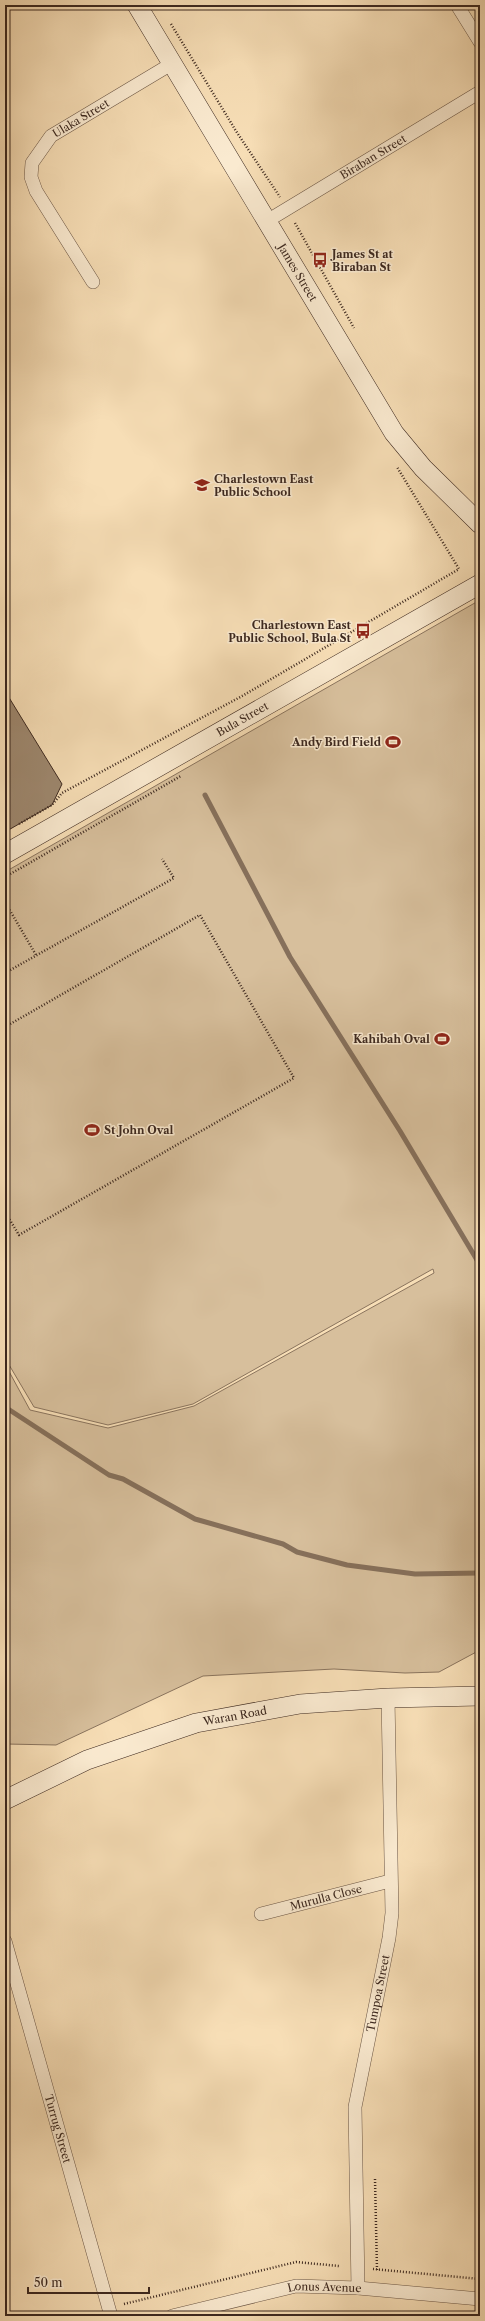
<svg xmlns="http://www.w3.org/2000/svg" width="485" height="2321" viewBox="0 0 485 2321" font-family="'Libre Caslon Text',serif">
  <rect width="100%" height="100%" fill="#f7deb6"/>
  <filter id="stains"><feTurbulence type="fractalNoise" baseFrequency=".005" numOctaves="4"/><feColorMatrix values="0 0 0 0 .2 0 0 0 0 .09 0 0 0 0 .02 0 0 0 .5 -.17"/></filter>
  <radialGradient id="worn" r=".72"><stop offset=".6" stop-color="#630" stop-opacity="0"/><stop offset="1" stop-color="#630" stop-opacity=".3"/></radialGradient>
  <path fill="#d7bf9c" stroke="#8a745e" d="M480,600v1050l-41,22 -34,1 -71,-4 -131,7 -147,69 -50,-1 -1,2v-382l25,46 78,18 86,-22 240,-133 -1,-4 -2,1 -238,134 -85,21 -74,-18 -29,-49v-486z"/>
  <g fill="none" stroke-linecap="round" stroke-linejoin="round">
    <path stroke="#86705b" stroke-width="5" d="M205,795l85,162 110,174 80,134
      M5,1407l104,68 14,4 72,40 88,25 14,8 50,13 68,9 65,-1"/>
  </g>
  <path fill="#9d876e" stroke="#3c281f" d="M5,691l57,93 -10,21 -47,27z"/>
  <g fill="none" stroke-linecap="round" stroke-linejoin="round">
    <g stroke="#6b5645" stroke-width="14">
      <g id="street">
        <path d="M457,5l23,37"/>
        <path id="s1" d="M267,221l213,-129"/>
        <path id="s2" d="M93,282l-57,-91 -5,-14 1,-14 19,-27 122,-73"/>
        <path id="s3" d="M261,1914l129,-33"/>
        <path id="s4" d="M5,1941l106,375"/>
        <path id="s5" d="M358,2288l-3,-181 34,-169 3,-25 -4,-215"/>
        <path id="s6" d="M172,2316l124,-30 62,2 122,11"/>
      </g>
    </g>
    <g stroke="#3c281f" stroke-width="20">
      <g id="secondary">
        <path id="s7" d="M137,5l257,428 29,35 57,56"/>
        <path id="s8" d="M5,854l475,-270"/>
        <path id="s9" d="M5,1800l82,-40 109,-37 104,-19 88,-6 92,-2"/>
      </g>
    </g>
    <path stroke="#3c281f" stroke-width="2.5" stroke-dasharray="1 2" stroke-linecap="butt" d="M171,24l65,107 44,66
      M295,223l59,105
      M19,824l33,-19 10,-12 182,-98 215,-126 -62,-102
      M5,877l176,-101
      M5,902l31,53
      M5,973l169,-95 -12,-19
      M5,1027l195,-112 94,163 -275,157 -14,-23
      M375,2179l2,91
      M373,2269l107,10
      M124,2304l172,-42 43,4
      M75,2316l17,-4"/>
    <use href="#street" stroke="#faead0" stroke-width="13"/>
    <use href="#secondary" stroke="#faead0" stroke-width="19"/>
  </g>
  <defs>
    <g id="bus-bare" transform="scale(1.2)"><path d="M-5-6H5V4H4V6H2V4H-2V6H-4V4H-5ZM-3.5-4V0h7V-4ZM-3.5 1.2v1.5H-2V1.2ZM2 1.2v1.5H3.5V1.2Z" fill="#8f2418" stroke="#faead0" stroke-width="2.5" paint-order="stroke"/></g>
    <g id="school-bare" transform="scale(1.2)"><path d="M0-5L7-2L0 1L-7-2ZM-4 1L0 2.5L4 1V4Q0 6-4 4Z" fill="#8f2418" stroke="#faead0" stroke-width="2.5" paint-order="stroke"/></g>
    <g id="stadium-bare" transform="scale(1.2)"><path d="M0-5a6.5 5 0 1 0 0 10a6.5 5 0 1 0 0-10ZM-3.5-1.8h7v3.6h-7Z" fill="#8f2418" stroke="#faead0" stroke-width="2.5" paint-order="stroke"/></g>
  </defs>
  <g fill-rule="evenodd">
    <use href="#bus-bare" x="320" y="260"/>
    <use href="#school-bare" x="202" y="485"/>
    <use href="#bus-bare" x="363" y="631"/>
    <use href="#stadium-bare" x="393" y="742"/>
    <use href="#stadium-bare" x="442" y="1039"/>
    <use href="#stadium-bare" x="92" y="1130"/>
  </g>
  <g text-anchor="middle" stroke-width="3" stroke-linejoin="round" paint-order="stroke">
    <g font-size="11" fill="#3c281f" stroke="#faead0">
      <text dy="4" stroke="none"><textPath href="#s2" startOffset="204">Ulaka Street</textPath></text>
      <text dy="4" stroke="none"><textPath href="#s1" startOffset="124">Biraban Street</textPath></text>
      <text dy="4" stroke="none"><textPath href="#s7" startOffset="312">James Street</textPath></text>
      <text dy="4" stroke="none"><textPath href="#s8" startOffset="273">Bula Street</textPath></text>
      <text dy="4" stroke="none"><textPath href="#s9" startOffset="246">Waran Road</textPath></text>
      <text dy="4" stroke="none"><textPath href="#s3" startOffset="67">Murulla Close</textPath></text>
      <text dy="4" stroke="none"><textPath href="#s5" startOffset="297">Tumpoa Street</textPath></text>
      <text dy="4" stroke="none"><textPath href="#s4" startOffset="195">Turrug Street</textPath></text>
      <text dy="4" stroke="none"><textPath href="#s6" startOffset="156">Lonus Avenue</textPath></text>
    </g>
    <g font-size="11" font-weight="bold" fill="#3c281f" stroke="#faead0" text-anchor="start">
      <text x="332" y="258">James St at<tspan x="332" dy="13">Biraban St</tspan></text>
      <text x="214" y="483">Charlestown East<tspan x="214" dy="13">Public School</tspan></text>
      <text x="351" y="629" text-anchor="end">Charlestown East<tspan x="351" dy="13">Public School, Bula St</tspan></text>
      <text x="381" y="746" text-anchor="end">Andy Bird Field</text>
      <text x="430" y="1043" text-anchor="end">Kahibah Oval</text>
      <text x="104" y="1134">St John Oval</text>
    </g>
  </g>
  <rect width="485" height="2321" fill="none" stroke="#f7deb6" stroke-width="20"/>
  <rect x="6" y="6" width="473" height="2309" fill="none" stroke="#3c281f" stroke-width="2"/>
  <rect x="10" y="10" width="465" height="2301" fill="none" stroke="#3c281f"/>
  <path d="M28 2287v6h121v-6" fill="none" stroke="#3c281f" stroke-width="2"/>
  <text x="34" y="2287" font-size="12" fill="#3c281f" stroke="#faead0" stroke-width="3" paint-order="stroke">50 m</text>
  <rect width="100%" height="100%" filter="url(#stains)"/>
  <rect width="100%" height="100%" fill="url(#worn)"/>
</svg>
